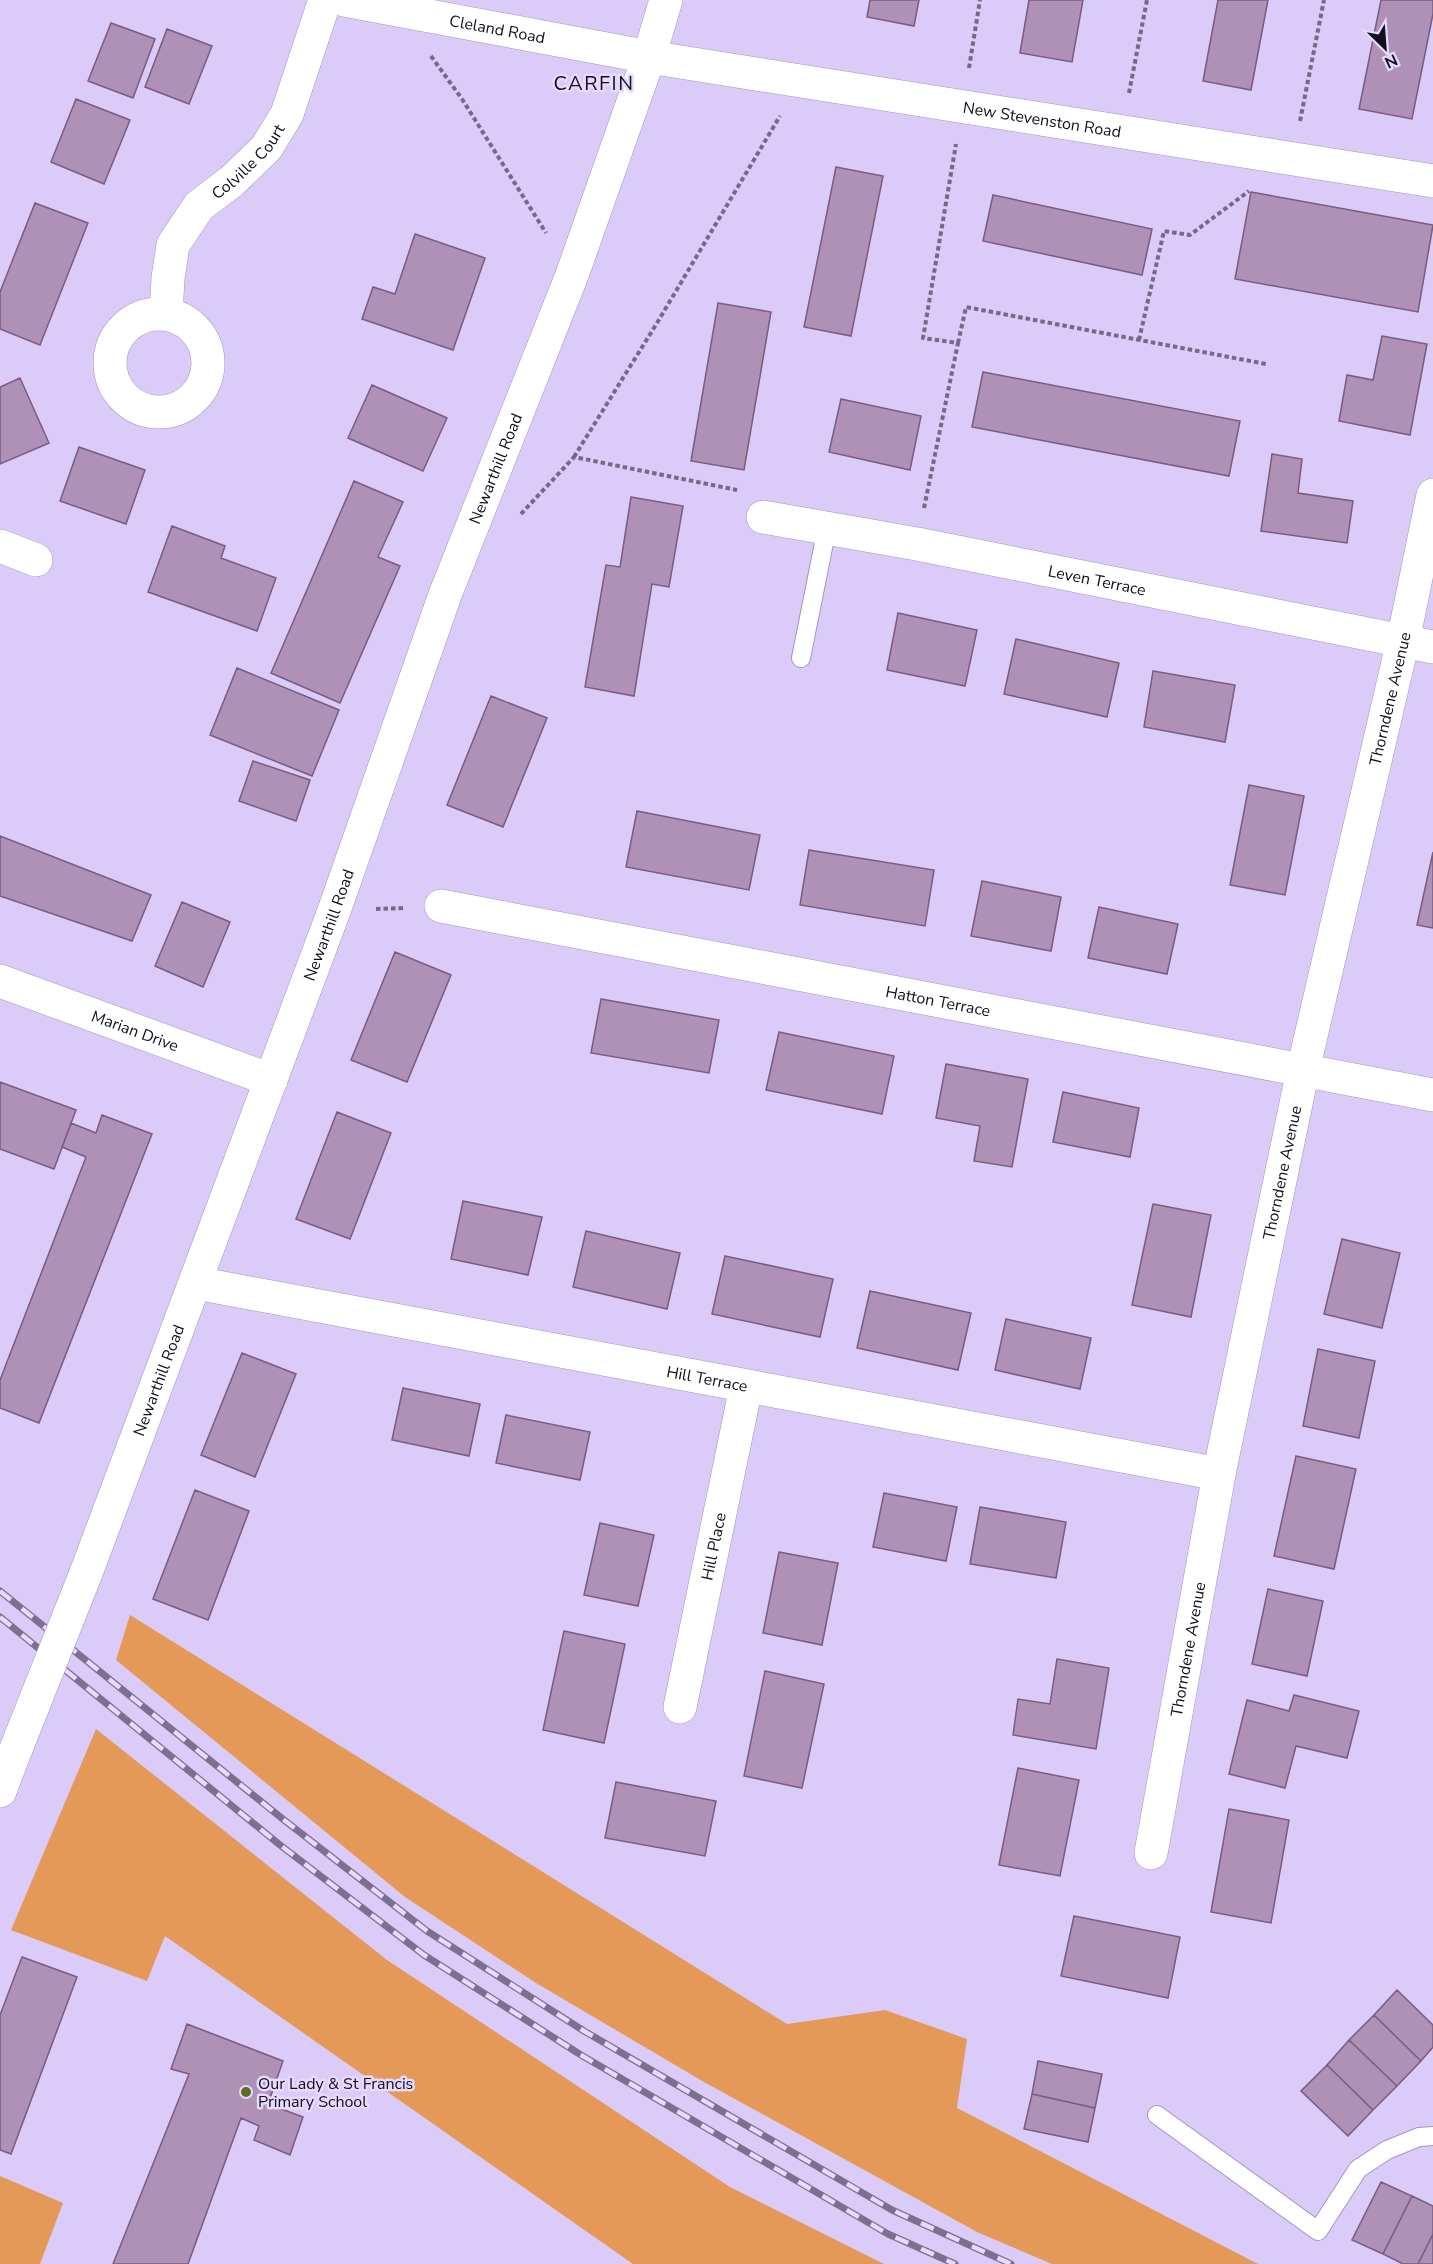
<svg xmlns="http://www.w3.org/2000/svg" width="1433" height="2264" viewBox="0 0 1433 2264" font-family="'Nunito Sans',sans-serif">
  <rect width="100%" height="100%" fill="#dacbf8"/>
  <path fill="#e49959" d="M130,1615l657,409 98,-14 82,29 -10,69 301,156h-206l-75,-32 -273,-150 -168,-99 -131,-86 -289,-237z
    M96,1729l291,231 343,227 154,77h-251l-468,-328 -18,45 -136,-51z
    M0,2176l63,27 -23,61h-40z"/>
  <path fill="#af90b6" stroke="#795c7f" stroke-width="1.5" d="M870,0h49l-5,26 -47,-9z
    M1029,0h54l-11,62 -52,-9z
    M1218,0h50l-17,90 -48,-9z
    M1381,0h52v14l-21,105 -53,-10z
    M111,23l44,16 -22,59 -45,-17z
    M167,29l45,17 -23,58 -44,-17z
    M76,99l54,21 -26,64 -53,-22z
    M836,167l47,9 -32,160 -47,-9z
    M1251,192l182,33 -15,87 -183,-33z
    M993,195l159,34 -10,46 -159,-34z
    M35,203l53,20 -48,122 -40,-16v-37z
    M415,234l70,24 -32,92 -91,-31 11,-32 22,7z
    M718,303l53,9 -27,158 -53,-9z
    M1382,336l45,8 -17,91 -71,-14 8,-46 26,5z
    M983,372l257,49 -11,55 -257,-49z
    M20,378l29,65 -49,21v-77z
    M372,385l75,33 -24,53 -75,-33z
    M841,399l80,17 -11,54 -81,-18z
    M79,447l66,23 -19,54 -66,-23z
    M1272,454l30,5 -4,34 55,8 -6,42 -86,-12z
    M354,481l49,21 -25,55 22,9 -60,137 -69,-30z
    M631,497l52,9 -14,81 -17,-3 -18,112 -49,-9 21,-122 14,2z
    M172,526l53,20 -4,12 55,20 -19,53 -109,-39z
    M898,613l79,17 -12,56 -78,-16z
    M1016,639l103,24 -12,54 -103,-23z
    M237,668l102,42 -27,66 -102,-41z
    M1153,671l82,14 -10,57 -81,-15z
    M491,696l56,22 -44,109 -56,-22z
    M253,761l57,19 -14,41 -57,-20z
    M1249,785l55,11 -19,99 -55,-10z
    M637,811l123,24 -11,55 -123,-23z
    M0,836l151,59 -19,46 -132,-45z
    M809,850l125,20 -9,56 -125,-21z
    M1433,852v76l-16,-3z
    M982,881l79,16 -10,54 -80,-15z
    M182,902l48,20 -27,65 -48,-21z
    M1099,907l79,17 -11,50 -79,-16z
    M395,952l56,23 -44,107 -56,-22z
    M601,999l118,21 -10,53 -118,-20z
    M779,1032l115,24 -12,58 -116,-24z
    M946,1064l82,15 -16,88 -38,-6 6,-35 -44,-8z
    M0,1082l76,28 -22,59 -54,-20z
    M1063,1092l76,16 -9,49 -77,-15z
    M337,1112l54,21 -41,106 -54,-20z
    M102,1115l50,19 -113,289 -39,-15v-28l86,-223 -24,-10 9,-24 25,10z
    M463,1201l79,16 -14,58 -77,-16z
    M1153,1204l58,11 -20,102 -59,-12z
    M586,1231l94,22 -13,56 -94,-22z
    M1342,1239l58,14 -18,75 -58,-14z
    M725,1256l108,23 -13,58 -108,-23z
    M870,1291l101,22 -13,57 -101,-22z
    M1006,1319l85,19 -11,51 -85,-19z
    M1318,1349l57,12 -16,77 -56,-12z
    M242,1353l54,21 -41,103 -54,-22z
    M403,1388l77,16 -11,52 -77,-16z
    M506,1415l84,17 -10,48 -84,-17z
    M1296,1456l60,13 -22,100 -60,-13z
    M195,1490l54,21 -41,109 -55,-21z
    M884,1493l73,14 -11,54 -73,-14z
    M980,1507l86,15 -10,56 -86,-14z
    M600,1523l54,12 -16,71 -54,-11z
    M779,1552l59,11 -16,82 -59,-12z
    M1268,1589l55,12 -16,75 -55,-12z
    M564,1631l61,13 -21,99 -61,-13z
    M1057,1659l52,9 -13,81 -83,-14 5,-36 32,5z
    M765,1671l59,13 -22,104 -58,-12z
    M1294,1695l65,16 -12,47 -51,-12 -11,42 -56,-14 18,-74 42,11z
    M1018,1768l61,12 -19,96 -61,-11z
    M616,1782l100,19 -11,55 -100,-18z
    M1229,1809l60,11 -18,103 -60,-11z
    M1074,1916l106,21 -12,61 -107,-22z
    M22,1957l55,20 -66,177 -11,-4v-135z
    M1397,1990l36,35v22l-12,14 -47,-46z
    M1374,2015l47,46 -24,25 -48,-46z
    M187,2024l96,37 -15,43 35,13 -13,38 -36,-15 5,-14 -18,-8 -53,146h-75l76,-190 -18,-5z
    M1349,2040l48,46 -24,24 -46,-45z
    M1038,2061l64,13 -7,34 -63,-14z
    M1327,2065l46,45 -25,26 -47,-45z
    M1032,2094l63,14 -7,34 -64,-13z
    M1381,2182l31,14 -29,58 -31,-14z
    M1412,2196l21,10v28l-15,30h-15l-20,-10z
    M1433,2234v30h-15z"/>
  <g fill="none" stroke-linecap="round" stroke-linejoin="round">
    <g stroke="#a496c0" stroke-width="20">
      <path id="lane" d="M801,658l26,-130
        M1157,2115l161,116 40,-62 29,-19 32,-13 14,-1"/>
    </g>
    <g stroke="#a496c0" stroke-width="34">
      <g id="street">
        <path id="s1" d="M649,57l784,124"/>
        <path id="s2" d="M166,314l2,-36 5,-33 26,-39 33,-25 35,-34 20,-33 38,-114"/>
        <circle cx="159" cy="363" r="49"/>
        <path id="s3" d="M763,517l154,27 516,103"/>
        <path d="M0,546l36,14"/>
        <path id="s4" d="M441,906l992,189"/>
        <path id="s5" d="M0,981l271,99"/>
        <path id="s6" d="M196,1283l1023,191"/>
        <path id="s7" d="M680,1707l66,-320"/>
        <path id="s8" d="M1151,1853l68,-379 84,-404 100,-429 30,-146"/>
      </g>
    </g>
    <g stroke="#a496c0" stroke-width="34">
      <g id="secondary">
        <path id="s9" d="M344,0l305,57"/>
        <path id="s10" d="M86,1573l248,-662 111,-316 127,-320 77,-218 17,-57"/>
        <path d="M0,1791l12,-32"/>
      </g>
    </g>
    <path stroke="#746a87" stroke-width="4" stroke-dasharray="4.5 3" stroke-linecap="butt" d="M431,56l31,43 84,134
      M969,68l11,-68
      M1129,93l18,-93
      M1300,121l24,-121
      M1139,340l25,-109 26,4 59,-44
      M958,343l8,-36 300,57
      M574,457l83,-134 123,-207
      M924,508l34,-165 -35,-5 33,-194
      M521,514l53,-57 163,33
      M376,909l29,-1"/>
    <use href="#lane" stroke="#fff" stroke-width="18"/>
    <use href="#street" stroke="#fff" stroke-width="33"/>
    <use href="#secondary" stroke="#fff" stroke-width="33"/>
    <g stroke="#7a708f" stroke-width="7">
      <path id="rail" d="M0,1591l284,229 143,111 157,100 308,179 119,54
        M0,1617l280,228 144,110 157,100 307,179 67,30"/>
    </g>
    <use href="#rail" stroke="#e6dafe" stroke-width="4.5" stroke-dasharray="14" stroke-linecap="butt"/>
    <g stroke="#a496c0" stroke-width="34" stroke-linecap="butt">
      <path id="secondary-bridge" d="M12,1759l74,-186"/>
    </g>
    <use href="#secondary-bridge" stroke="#fff" stroke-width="33"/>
  </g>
  <circle fill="#5d6d19" stroke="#e6dafe" stroke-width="2" cx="246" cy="2092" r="6"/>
  <g text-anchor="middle" stroke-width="5" stroke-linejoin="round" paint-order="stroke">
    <g font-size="16" fill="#130e1d" stroke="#e6dafe">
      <text dy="6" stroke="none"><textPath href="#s9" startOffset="156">Cleland Road</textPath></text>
      <text dy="6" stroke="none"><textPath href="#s1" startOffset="398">New Stevenston Road</textPath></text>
      <text dy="6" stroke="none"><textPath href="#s2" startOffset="183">Colville Court</textPath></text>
      <text dy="6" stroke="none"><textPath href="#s10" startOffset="1178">Newarthill Road</textPath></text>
      <text dy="6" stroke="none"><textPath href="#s3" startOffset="340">Leven Terrace</textPath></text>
      <text dy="6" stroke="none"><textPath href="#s8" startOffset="1179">Thorndene Avenue</textPath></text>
      <text dy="6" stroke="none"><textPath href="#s10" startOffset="692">Newarthill Road</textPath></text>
      <text dy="6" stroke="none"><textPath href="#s4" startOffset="506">Hatton Terrace</textPath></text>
      <text dy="6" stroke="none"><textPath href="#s5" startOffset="144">Marian Drive</textPath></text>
      <text dy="6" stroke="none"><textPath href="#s8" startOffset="693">Thorndene Avenue</textPath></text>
      <text dy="6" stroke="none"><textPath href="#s6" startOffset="520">Hill Terrace</textPath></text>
      <text dy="6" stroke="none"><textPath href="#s10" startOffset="206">Newarthill Road</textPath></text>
      <text dy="6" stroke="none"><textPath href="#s7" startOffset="164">Hill Place</textPath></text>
      <text dy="6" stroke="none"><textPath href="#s8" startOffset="207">Thorndene Avenue</textPath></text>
    </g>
    <g font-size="16" fill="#130e1d" stroke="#e6dafe" text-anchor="start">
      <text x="258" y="2089">Our Lady &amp; St Francis<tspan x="258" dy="18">Primary School</tspan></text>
    </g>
    <g font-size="20" letter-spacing="1.5" fill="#130e1d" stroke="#e6dafe">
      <text x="594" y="90">CARFIN</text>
    </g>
  </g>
  <g transform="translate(1385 48) rotate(155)" stroke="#e6dafe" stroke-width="4.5" paint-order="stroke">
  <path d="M0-4.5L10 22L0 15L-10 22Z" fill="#130e1d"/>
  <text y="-9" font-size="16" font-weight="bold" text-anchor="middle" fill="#130e1d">N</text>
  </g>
</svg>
